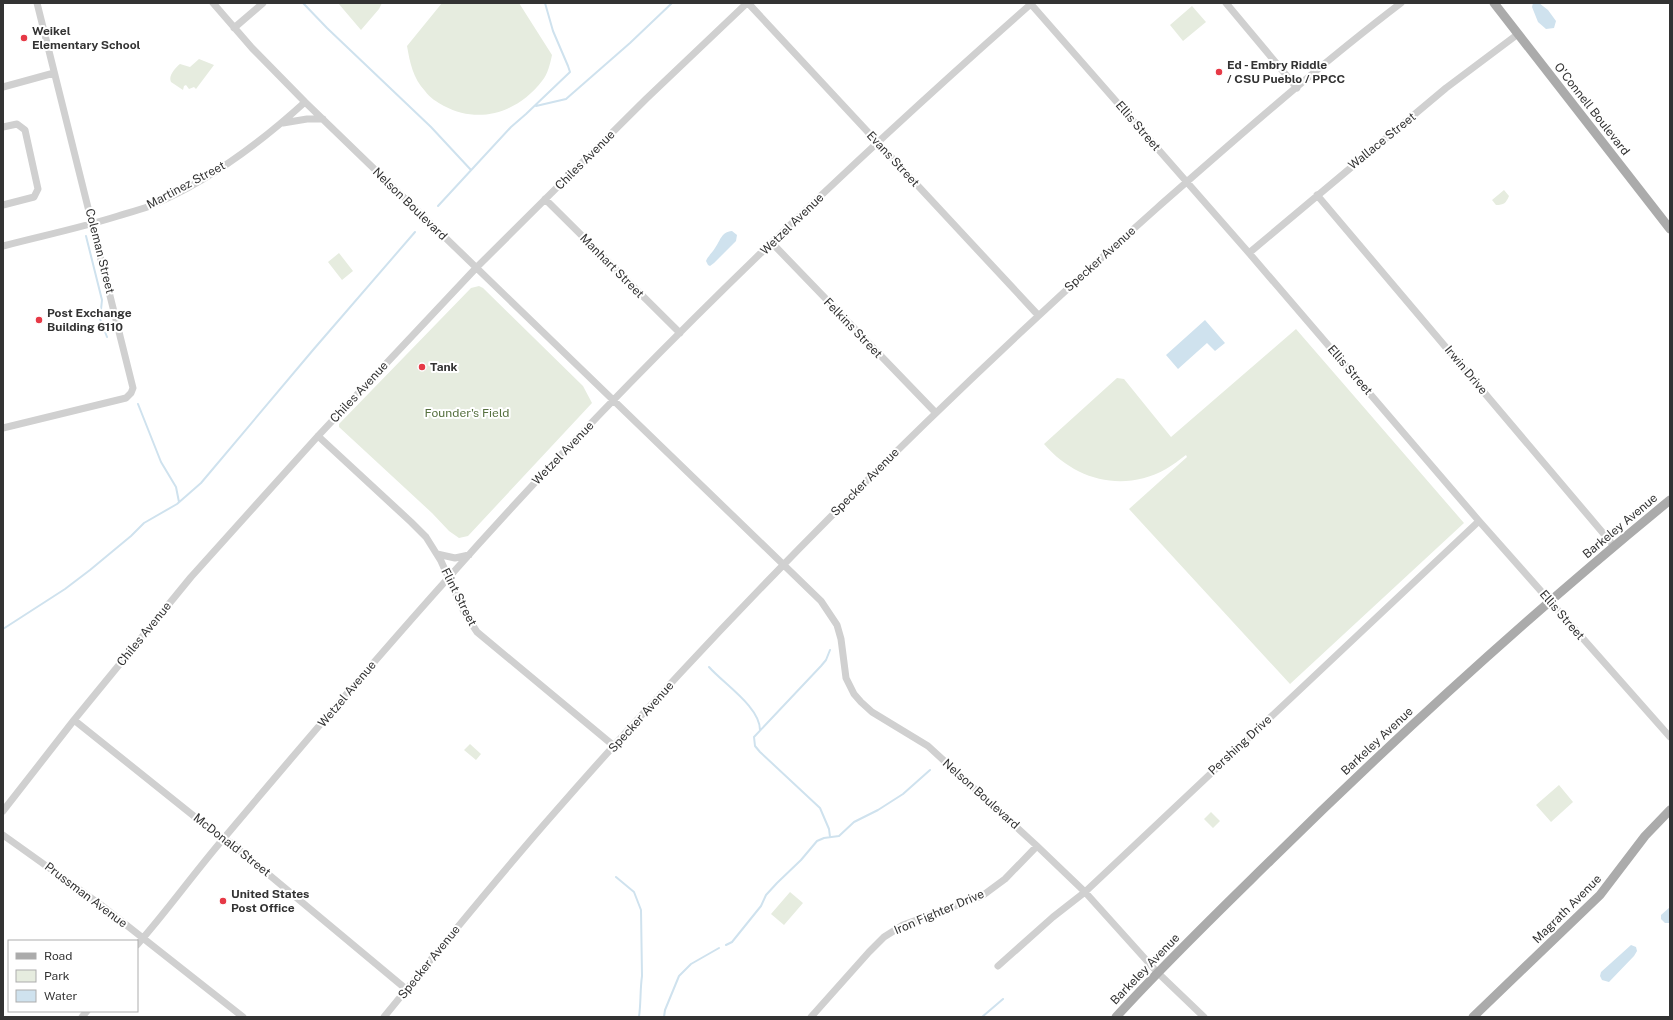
<svg xmlns="http://www.w3.org/2000/svg" width="1673" height="1020" viewBox="0 0 1673 1020" font-family="'Public Sans',sans-serif">
  <rect width="100%" height="100%" fill="#fff"/>
  <path fill="#e6ecdf" d="M338,3h44l-3,6 -18,21z
    M442,3h77l33,52c-2,9 -4,19 -10,26 -24,31 -62,44 -98,25 -7,-4 -14,-8 -19,-15 -12,-13 -15,-28 -18,-45z
    M1192,6l14,16 -23,19 -13,-16z
    M199,59l15,6 -18,24 -2,-2 -5,2 -3,-4 -2,1 -1,4 -12,-8c-3,-6 4,-14 9,-18l10,3z
    M1504,190l5,6c-3,7 -5,9 -13,9l-4,-5z
    M339,253l14,18 -11,9 -14,-18z
    M479,286l4,2 100,98 9,17 -124,133 -9,2 -10,-7 -17,-18 -93,-86v-3l132,-136z
    M1296,329l168,194 -174,161 -161,-175 58,-52 -1,-2c-7,5 -13,10 -20,14 -43,24 -91,11 -122,-25l73,-66 7,1 47,58z
    M470,744l11,10 -5,6 -12,-10z
    M1559,785l14,17 -22,20 -15,-17z
    M1211,812l9,9 -7,7 -9,-9z
    M790,892l13,11 -19,22 -13,-11z"/>
  <path fill="#cfe2ee" d="M1533,3h6l9,7 8,11 -2,7 -8,1 -8,-7 -6,-15z
    M732,231l5,4 -1,6 -22,22 -4,3 -2,-1 -2,-4c2,-5 6,-8 9,-13 6,-8 6,-16 17,-17z
    M1205,320l20,23 -10,8 -8,-8 -29,26 -12,-14z
    M1670,907v16h-5l-4,-4v-4z
    M1631,945l5,2 1,4 -3,5 -25,26 -7,-2 -2,-4 1,-4z"/>
  <g fill="none" stroke-linecap="round" stroke-linejoin="round">
    <path stroke="#cfe2ee" stroke-width="2" d="M303,3l24,25 104,99 40,43
      M536,106l30,-7 64,-56 42,-40
      M438,206l73,-79 15,-13 44,-42 -2,-6 -15,-35 -8,-28
      M86,236l16,64 -2,19 7,18
      M138,404l23,58 15,25 3,15
      M3,629l62,-40 25,-19 41,-34 13,-13 33,-19 24,-21 112,-133 102,-118
      M709,667c15,17 51,40 51,63
      M830,837l-1,-8 -9,-21 -60,-56 -5,-6 -1,-9 67,-71 5,-6 4,-10
      M616,877l18,15 7,18 1,66c-2,14 -1,27 -3,41
      M726,945l6,-3 29,-36 5,-11 11,-12 24,-23 16,-19 7,-3 15,-2 15,-14 24,-12 25,-16 27,-24
      M664,1017l1,-7 14,-34 12,-12 28,-16
      M982,1017l21,-18"/>
    <path stroke="#d0d0d0" stroke-width="7" d="M213,3l39,45 53,54 516,499 16,24 4,14 5,39 8,16 7,8 11,10 56,34 109,100 48,46 72,80 47,45
      M748,3l290,312
      M1030,3l219,250 230,268 191,216
      M1226,3l71,85
      M234,28l29,-25
      M3,87l51,-14
      M283,123l24,-4h16
      M3,127l14,-3 8,6 13,59 -4,8 -31,8
      M1317,195l297,351
      M545,199l135,134
      M772,243l163,169
      M3,246c38,-10 77,-18 115,-30 10,-3 21,-6 32,-10 58,-24 109,-62 155,-104
      M1249,253l197,-165 72,-54
      M3,428l123,-30 5,-5 2,-5 -96,-385
      M318,436l93,86 15,15 15,24 23,51 13,20 137,114
      M437,554l18,4 14,-3
      M74,720l141,113 16,10 175,146
      M3,811l71,-91 117,-143 127,-141 158,-168 170,-169 101,-96
      M3,835l98,70 142,112
      M137,945c30,-34 57,-72 87,-107 74,-88 149,-176 226,-262 181,-204 378,-393 582,-573
      M998,966l55,-49 32,-25 394,-371
      M82,1017l5,-6
      M384,1017c56,-69 112,-138 171,-205 188,-215 390,-415 602,-604 80,-70 160,-141 244,-205
      M811,1017l58,-65 15,-15 19,-12 79,-29 23,-17 32,-33"/>
    <path stroke="#ababab" stroke-width="9" d="M1494,3l176,226
      M1116,1017c50,-55 103,-106 155,-157 128,-126 261,-247 399,-360
      M1473,1017l127,-122 45,-59 25,-26"/>
  </g>
  <g fill="#e63946" stroke="#fff" stroke-width="1.5">
    <circle cx="24" cy="38" r="4"/>
    <circle cx="1219" cy="72" r="4"/>
    <circle cx="39" cy="320" r="4"/>
    <circle cx="422" cy="367" r="4"/>
    <circle cx="223" cy="901" r="4"/>
  </g>
  <g text-anchor="middle" stroke-width="4" stroke-linejoin="round" paint-order="stroke">
    <g font-size="12" font-weight="bold" fill="#333" stroke="#fff" text-anchor="start">
      <text x="32" y="35">Weikel<tspan x="32" dy="14">Elementary School</tspan></text>
      <text x="1227" y="69">Ed - Embry Riddle<tspan x="1227" dy="14">/ CSU Pueblo / PPCC</tspan></text>
      <text x="47" y="317">Post Exchange<tspan x="47" dy="14">Building 6110</tspan></text>
      <text x="430" y="371">Tank</text>
      <text x="231" y="898">United States<tspan x="231" dy="14">Post Office</tspan></text>
    </g>
    <g font-size="12" fill="#333" stroke="#fff">
      <text transform="translate(1592 109) rotate(52)" y="4">O'Connell Boulevard</text>
      <text transform="translate(1138 126) rotate(49)" y="4">Ellis Street</text>
      <text transform="translate(1382 141) rotate(-39)" y="4">Wallace Street</text>
      <text transform="translate(893 159) rotate(47)" y="4">Evans Street</text>
      <text transform="translate(585 160) rotate(-45)" y="4">Chiles Avenue</text>
      <text transform="translate(186 185) rotate(-28)" y="4">Martinez Street</text>
      <text transform="translate(410 204) rotate(44)" y="4">Nelson Boulevard</text>
      <text transform="translate(792 224) rotate(-44)" y="4">Wetzel Avenue</text>
      <text transform="translate(100 251) rotate(76)" y="4">Coleman Street</text>
      <text transform="translate(1100 259) rotate(-42)" y="4">Specker Avenue</text>
      <text transform="translate(612 266) rotate(45)" y="4">Manhart Street</text>
      <text transform="translate(853 328) rotate(46)" y="4">Felkins Street</text>
      <text transform="translate(1350 370) rotate(49)" y="4">Ellis Street</text>
      <text transform="translate(1466 370) rotate(50)" y="4">Irwin Drive</text>
      <text transform="translate(359 392) rotate(-47)" y="4">Chiles Avenue</text>
      <text transform="translate(563 453) rotate(-46)" y="4">Wetzel Avenue</text>
      <text transform="translate(865 482) rotate(-45)" y="4">Specker Avenue</text>
      <text transform="translate(1620 526) rotate(-40)" y="4">Barkeley Avenue</text>
      <text transform="translate(459 597) rotate(63)" y="4">Flint Street</text>
      <text transform="translate(1562 615) rotate(49)" y="4">Ellis Street</text>
      <text transform="translate(144 634) rotate(-51)" y="4">Chiles Avenue</text>
      <text transform="translate(347 694) rotate(-50)" y="4">Wetzel Avenue</text>
      <text transform="translate(641 717) rotate(-48)" y="4">Specker Avenue</text>
      <text transform="translate(1377 741) rotate(-43)" y="4">Barkeley Avenue</text>
      <text transform="translate(1240 745) rotate(-43)" y="4">Pershing Drive</text>
      <text transform="translate(981 794) rotate(42)" y="4">Nelson Boulevard</text>
      <text transform="translate(232 845) rotate(38)" y="4">McDonald Street</text>
      <text transform="translate(86 895) rotate(37)" y="4">Prussman Avenue</text>
      <text transform="translate(1567 909) rotate(-45)" y="4">Magrath Avenue</text>
      <text transform="translate(939 912) rotate(-23)" y="4">Iron Fighter Drive</text>
      <text transform="translate(429 962) rotate(-51)" y="4">Specker Avenue</text>
      <text transform="translate(1145 969) rotate(-46)" y="4">Barkeley Avenue</text>
    </g>
    <g font-size="12" fill="#56703f" stroke="#fff">
      <text x="467" y="417">Founder's Field</text>
    </g>
  </g>
  <rect width="1673" height="1020" fill="none" stroke="#333333" stroke-width="8"/>
  <rect x="8" y="940" width="130" height="72" fill="#ffffff" stroke="#adadad"/>
  <rect x="16" y="953" width="20" height="6" fill="#ababab" stroke="#adadad"/>
  <text x="44" y="960" font-size="12" fill="#333333">Road</text>
  <rect x="16" y="970" width="20" height="12" fill="#e6ecdf" stroke="#adadad"/>
  <text x="44" y="980" font-size="12" fill="#333333">Park</text>
  <rect x="16" y="990" width="20" height="12" fill="#cfe2ee" stroke="#adadad"/>
  <text x="44" y="1000" font-size="12" fill="#333333">Water</text>
</svg>
